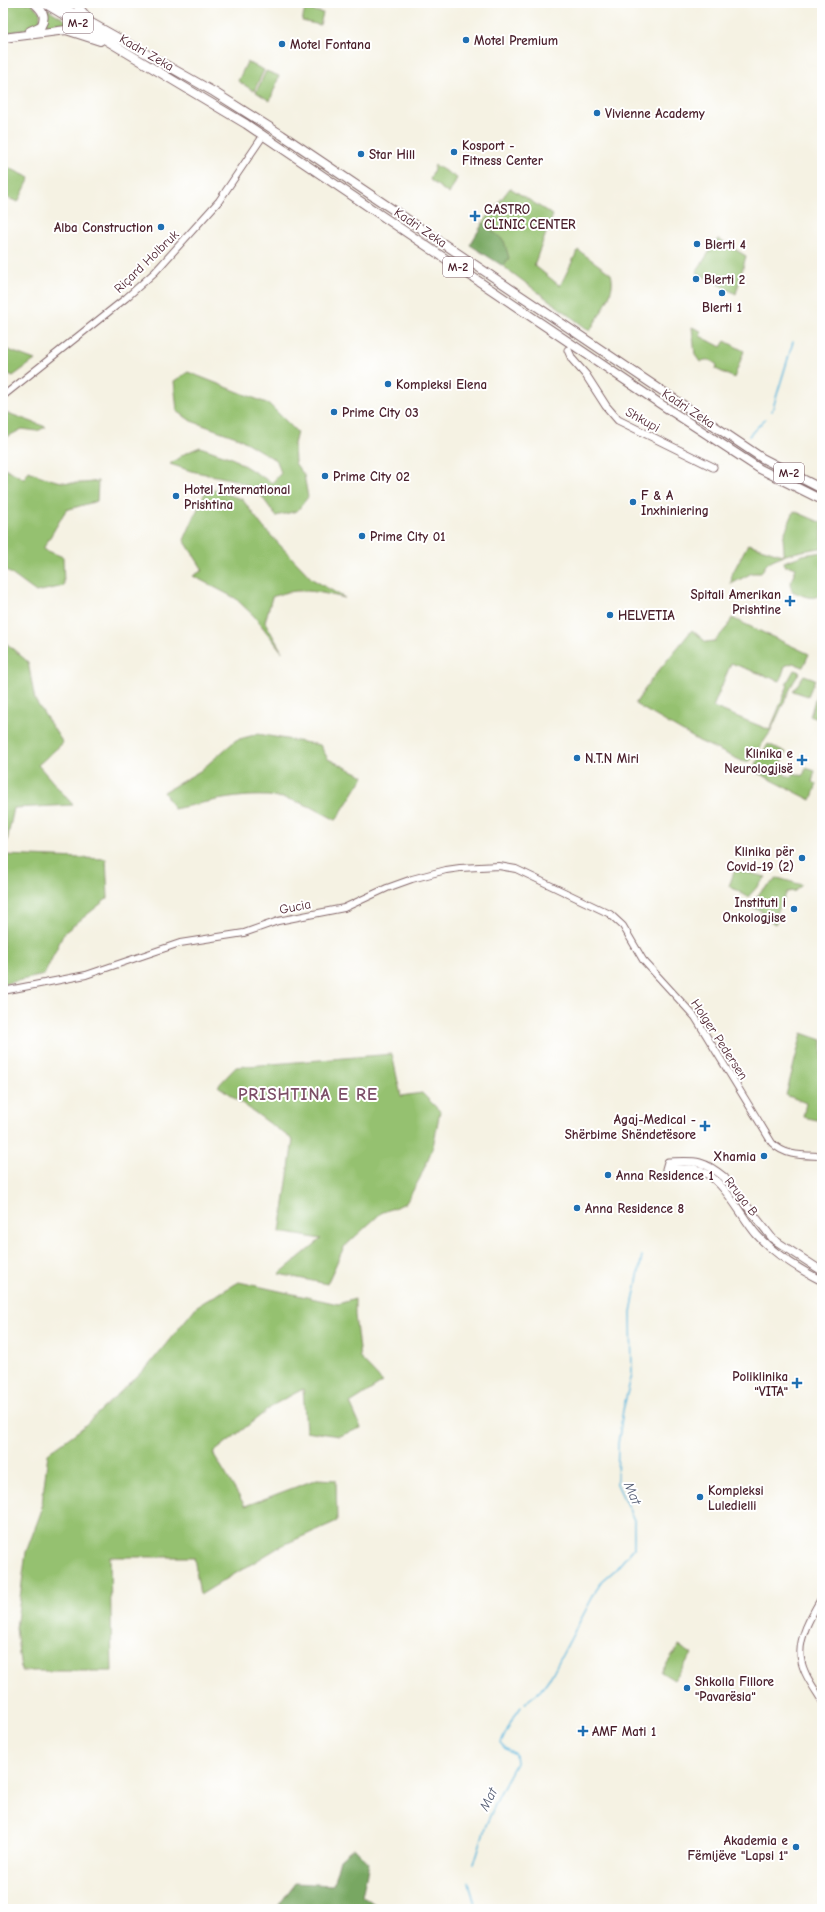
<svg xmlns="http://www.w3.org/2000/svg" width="825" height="1912" viewBox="0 0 825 1912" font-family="'Comic Neue',sans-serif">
  <rect width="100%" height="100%" fill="#fff"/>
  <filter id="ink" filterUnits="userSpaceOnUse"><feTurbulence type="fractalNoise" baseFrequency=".025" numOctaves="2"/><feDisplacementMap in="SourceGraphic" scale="8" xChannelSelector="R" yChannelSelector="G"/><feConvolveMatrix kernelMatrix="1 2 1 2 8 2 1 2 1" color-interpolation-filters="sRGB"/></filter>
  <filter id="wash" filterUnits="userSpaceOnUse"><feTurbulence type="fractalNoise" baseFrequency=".012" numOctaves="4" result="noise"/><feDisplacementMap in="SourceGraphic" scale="16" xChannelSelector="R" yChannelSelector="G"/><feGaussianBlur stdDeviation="0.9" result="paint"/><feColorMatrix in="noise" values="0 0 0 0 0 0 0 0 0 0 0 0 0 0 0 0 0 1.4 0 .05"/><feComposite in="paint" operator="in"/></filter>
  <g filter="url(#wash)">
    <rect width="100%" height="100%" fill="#f5f2e3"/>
    <path fill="#95c16f" stroke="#70704d" d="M3,3h27l10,9v11l-13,6 -24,5z
      M43,6l41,26 -15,-3 -32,2 9,-9 1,-11z
      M305,9l18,4 -3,12 -18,-4z
      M247,62l17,8 -10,21 -16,-10z
      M266,71l13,5 -9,25 -14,-9z
      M3,165l27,13 -12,24 -15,-6z
      M435,165l22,13 -8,16 -19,-14z
      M510,188l43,27 -19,50 26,21 18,-36 33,24c6,19 -12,40 -21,57l-87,-65 6,-8 -26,-35z
      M718,239l28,17 -10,38 -40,-22z
      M692,327l9,4 -1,5 21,11 4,-6 19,10 -10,27 -18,-9 1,-4c-6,-5 -10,-7 -17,-3l-5,-7z
      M3,348l32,12 -22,16 -10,-5z
      M188,372l81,32 28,28 -3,12 1,19 9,12 4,22 -11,14 -21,5 -19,-26 -22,-10 -44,-9 -21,-7 14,-10 16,-7 32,11 40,25 9,-10 -4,-12 -38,-23 -48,-17 -14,-10 -3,-30z
      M3,411l2,1 41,15 -9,4 -15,-2 -19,10z
      M3,467l21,12 5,-8c24,11 43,15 69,10l-1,20 -31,9 -23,39 20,8 1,29 -28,6 -33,-24z
      M207,488l35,11 21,28 49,52 33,19c-28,-6 -45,-12 -73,-1l-7,25 17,30 -28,-36 -19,-18 -42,-22 10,-6 -19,-30z
      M794,511l28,12v25c-11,1 -46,7 -54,15 -3,2 -5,7 -7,10h-9l-21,11 1,-10 16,-30 34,11 2,-4 -1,-14z
      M822,552v41c-9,9 -20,2 -30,-2l-2,-7 6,-16 -7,-2h-4l-1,-4 19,-7z
      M732,618l77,36 -6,13 -10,-4 -8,3 -5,15 -49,-18 -18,44 57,23 18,-45 -2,-1 8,-14 6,2 -7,11 -24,51 -18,26 -7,2 -45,-21 -64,-37 16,-24 41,-50 14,12 9,-1 13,-15z
      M6,643l22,19 7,38 28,43 -25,22 35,40 -59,3 -10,47 102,4 2,39 -44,35 -20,42 -41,9v-340z
      M804,675l11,4 -7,17 -15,-5z
      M821,681l1,1v39l-12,-5z
      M258,734l62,11 8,14 36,17 -28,44c-12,-6 -25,-14 -38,-18 -40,-14 -85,-1 -124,7l-10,-17 36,-21 36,-31z
      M768,744l18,8 -7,15 7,3 -2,5 8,2 2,-4 9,3 3,-8 9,3 -3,11 5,2 -6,16 -59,-30z
      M735,870l31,7 -18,20 -19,-11z
      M778,878l24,7 -7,6 -8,1 -12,25 3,2 -3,5 -15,-8 2,-5 -12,-4 11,-16z
      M802,1033l20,7v81l-19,-4 3,-14 -20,-8z
      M392,1054l9,42 21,-3 18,18 -7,36 -13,31 -14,25 -25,10 -37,34 -17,37 -48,-10 42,-35 -41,-7 13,-92 -75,-54 18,-19z
      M239,1282l99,22 17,-5v16l5,43 23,24 -33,21 11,25 -22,8 -33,-5 -3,-42 -28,15 -62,49 32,53 72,-27 19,1 1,41 -56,25 -81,49 -6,-38h-84l2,114h-91l-5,-43 10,-76 15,-40 7,-59 33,-24 67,-63 49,-60z
      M679,1646l13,8 -18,26 -13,-8z"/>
    <path fill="#78a762" stroke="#616346" d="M483,223l21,18 5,17 -6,8 -33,-21z
      M354,1847l15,16 -7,33 18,13h-104l19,-26 38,2 7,-26z"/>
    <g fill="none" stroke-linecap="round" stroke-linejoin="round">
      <path stroke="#61b8de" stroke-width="1.5" d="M772,411l21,-69
        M749,436l16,-17
        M525,1703l15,-12 11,-15 49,-93 15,-13 19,-22v-28l-17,-36 1,-40 5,-34 9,-36 -1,-62 11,-56
        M474,1864l12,-39 16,-36 14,-26 -1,-9 -12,-7 -2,-4 11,-23 9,-13
        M469,1882l7,27"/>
    </g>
  </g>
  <g filter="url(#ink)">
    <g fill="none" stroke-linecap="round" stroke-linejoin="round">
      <g stroke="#86696b" stroke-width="8">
        <path id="minor" d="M3,396l123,-98 29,-26 64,-71 44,-65
          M3,991l83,-16 94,-32 64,-10 34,-12 66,-13 43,-20 25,-9 34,-9 14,-2 39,-2 17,3 94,45 13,12 20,34 52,57 77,126c14,14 32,12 50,13
          M822,1597c-10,17 -25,42 -21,62 2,15 14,30 21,42"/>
      </g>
      <g stroke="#86696b" stroke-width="9">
        <path id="major" d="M568,350l4,9 14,16 20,31 12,14 95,47
          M822,1271l-49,-32 -49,-62c-22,-18 -29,-16 -56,-15l-2,7c9,0 19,-1 28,0 28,4 46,47 63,66 17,19 42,34 65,46"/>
      </g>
      <g stroke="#86696b" stroke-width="10">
        <path id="highway" d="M44,3l202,121 416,281 98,64 62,31
          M56,3l158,89 68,43 480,323 60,31
          M75,3l12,14
          M30,31l11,-5c6,-10 1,-16 -7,-23
          M3,38l63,-8 34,11"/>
      </g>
      <use href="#minor" stroke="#fff" stroke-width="6"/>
      <use href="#major" stroke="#fff" stroke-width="7"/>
      <use href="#highway" stroke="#fff" stroke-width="8"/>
    </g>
  </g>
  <g fill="#1f6fb2" stroke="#fff" stroke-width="1.5">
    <circle cx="466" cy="40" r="4"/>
    <circle cx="282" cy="44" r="4"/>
    <circle cx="597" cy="113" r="4"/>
    <circle cx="454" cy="152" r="4"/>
    <circle cx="361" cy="154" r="4"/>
    <path d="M473 210h4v4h4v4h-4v4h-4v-4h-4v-4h4z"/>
    <circle cx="161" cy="227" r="4"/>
    <circle cx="697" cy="244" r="4"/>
    <circle cx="696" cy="279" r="4"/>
    <circle cx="722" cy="293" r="4"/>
    <circle cx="388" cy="384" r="4"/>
    <circle cx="334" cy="412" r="4"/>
    <circle cx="325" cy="476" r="4"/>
    <circle cx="176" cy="496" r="4"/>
    <circle cx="633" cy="502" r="4"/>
    <circle cx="362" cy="536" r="4"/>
    <path d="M788 595h4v4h4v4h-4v4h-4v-4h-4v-4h4z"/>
    <circle cx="610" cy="615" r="4"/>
    <circle cx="577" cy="758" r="4"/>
    <path d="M800 754h4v4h4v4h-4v4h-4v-4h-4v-4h4z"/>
    <circle cx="802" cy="858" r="4"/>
    <circle cx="794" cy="909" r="4"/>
    <path d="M703 1120h4v4h4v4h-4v4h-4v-4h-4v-4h4z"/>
    <circle cx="764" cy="1156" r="4"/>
    <circle cx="608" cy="1175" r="4"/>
    <circle cx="577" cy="1208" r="4"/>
    <path d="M795 1377h4v4h4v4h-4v4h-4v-4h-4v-4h4z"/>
    <circle cx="700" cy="1497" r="4"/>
    <circle cx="687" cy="1688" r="4"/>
    <path d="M581 1725h4v4h4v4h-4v4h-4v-4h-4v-4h4z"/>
    <circle cx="796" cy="1847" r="4"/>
  </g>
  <g text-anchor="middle" stroke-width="4" stroke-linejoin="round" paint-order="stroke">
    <g fill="#fff" stroke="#80626b" stroke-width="1">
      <rect x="63" y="13" width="30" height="20" rx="3"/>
      <rect x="443" y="257" width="30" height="20" rx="3"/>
      <rect x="774" y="463" width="30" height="20" rx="3"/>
    </g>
    <g font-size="12" font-weight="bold" fill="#4a1f2b">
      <text x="78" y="27">M-2</text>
      <text x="458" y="271">M-2</text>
      <text x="789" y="477">M-2</text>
    </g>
    <g font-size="13" font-weight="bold" fill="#4a1f2b" stroke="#fff" text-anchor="start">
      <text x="474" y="45">Motel Premium</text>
      <text x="290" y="49">Motel Fontana</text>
      <text x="605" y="118">Vivienne Academy</text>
      <text x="462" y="150">Kosport -<tspan x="462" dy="15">Fitness Center</tspan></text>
      <text x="369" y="159">Star Hill</text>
      <text x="484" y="214">GASTRO<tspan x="484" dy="15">CLINIC CENTER</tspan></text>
      <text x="153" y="232" text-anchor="end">Alba Construction</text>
      <text x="705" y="249">Blerti 4</text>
      <text x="704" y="284">Blerti 2</text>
      <text x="722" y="312" text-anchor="middle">Blerti 1</text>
      <text x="396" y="389">Kompleksi Elena</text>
      <text x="342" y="417">Prime City 03</text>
      <text x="333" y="481">Prime City 02</text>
      <text x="184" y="494">Hotel International<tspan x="184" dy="15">Prishtina</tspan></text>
      <text x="641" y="500">F &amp; A<tspan x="641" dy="15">Inxhiniering</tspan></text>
      <text x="370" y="541">Prime City 01</text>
      <text x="781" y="599" text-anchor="end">Spitali Amerikan<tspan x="781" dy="15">Prishtine</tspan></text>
      <text x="618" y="620">HELVETIA</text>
      <text x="793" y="758" text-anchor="end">Klinika e<tspan x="793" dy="15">Neurologjisë</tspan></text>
      <text x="585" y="763">N.T.N Miri</text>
      <text x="794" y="856" text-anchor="end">Klinika për<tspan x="794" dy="15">Covid-19 (2)</tspan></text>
      <text x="786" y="907" text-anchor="end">Instituti i<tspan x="786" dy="15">Onkologjise</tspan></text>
      <text x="696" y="1124" text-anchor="end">Agaj-Medical -<tspan x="696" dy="15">Shërbime Shëndetësore</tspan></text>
      <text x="756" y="1161" text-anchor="end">Xhamia</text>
      <text x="616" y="1180">Anna Residence 1</text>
      <text x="585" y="1213">Anna Residence 8</text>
      <text x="788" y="1381" text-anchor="end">Poliklinika<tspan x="788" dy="15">"VITA"</tspan></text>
      <text x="708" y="1495">Kompleksi<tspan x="708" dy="15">Luledielli</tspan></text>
      <text x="695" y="1686">Shkolla Fillore<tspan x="695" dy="15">"Pavarësia"</tspan></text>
      <text x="592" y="1736">AMF Mati 1</text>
      <text x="788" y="1845" text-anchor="end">Akademia e<tspan x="788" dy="15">Fëmijëve "Lapsi 1"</tspan></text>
    </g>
    <g font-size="13" fill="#4a1f2b" stroke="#fff">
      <text transform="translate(147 52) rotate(30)" y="5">Kadri Zeka</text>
      <text transform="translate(421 227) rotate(34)" y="5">Kadri Zeka</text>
      <text transform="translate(146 261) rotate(-44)" y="5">Riçard Holbruk</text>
      <text transform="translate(689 408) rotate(33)" y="5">Kadri Zeka</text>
      <text transform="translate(643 419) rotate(29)" y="5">Shkupi</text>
      <text transform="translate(295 906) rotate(-11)" y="5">Gucia</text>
      <text transform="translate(720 1039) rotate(57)" y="5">Holger Pedersen</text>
      <text transform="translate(742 1196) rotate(52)" y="5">Rruga B</text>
    </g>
    <g font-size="14" font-style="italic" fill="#535c73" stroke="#fff">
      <text transform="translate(633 1493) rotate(67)" y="5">Mat</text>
      <text transform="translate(488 1799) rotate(-64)" y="5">Mat</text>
    </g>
    <g font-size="17" font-weight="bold" letter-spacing="1" fill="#7c4e67" stroke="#fff">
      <text x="308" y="1100">PRISHTINA E RE</text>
    </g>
  </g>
  <rect width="825" height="1912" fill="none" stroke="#fff" stroke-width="16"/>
</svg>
